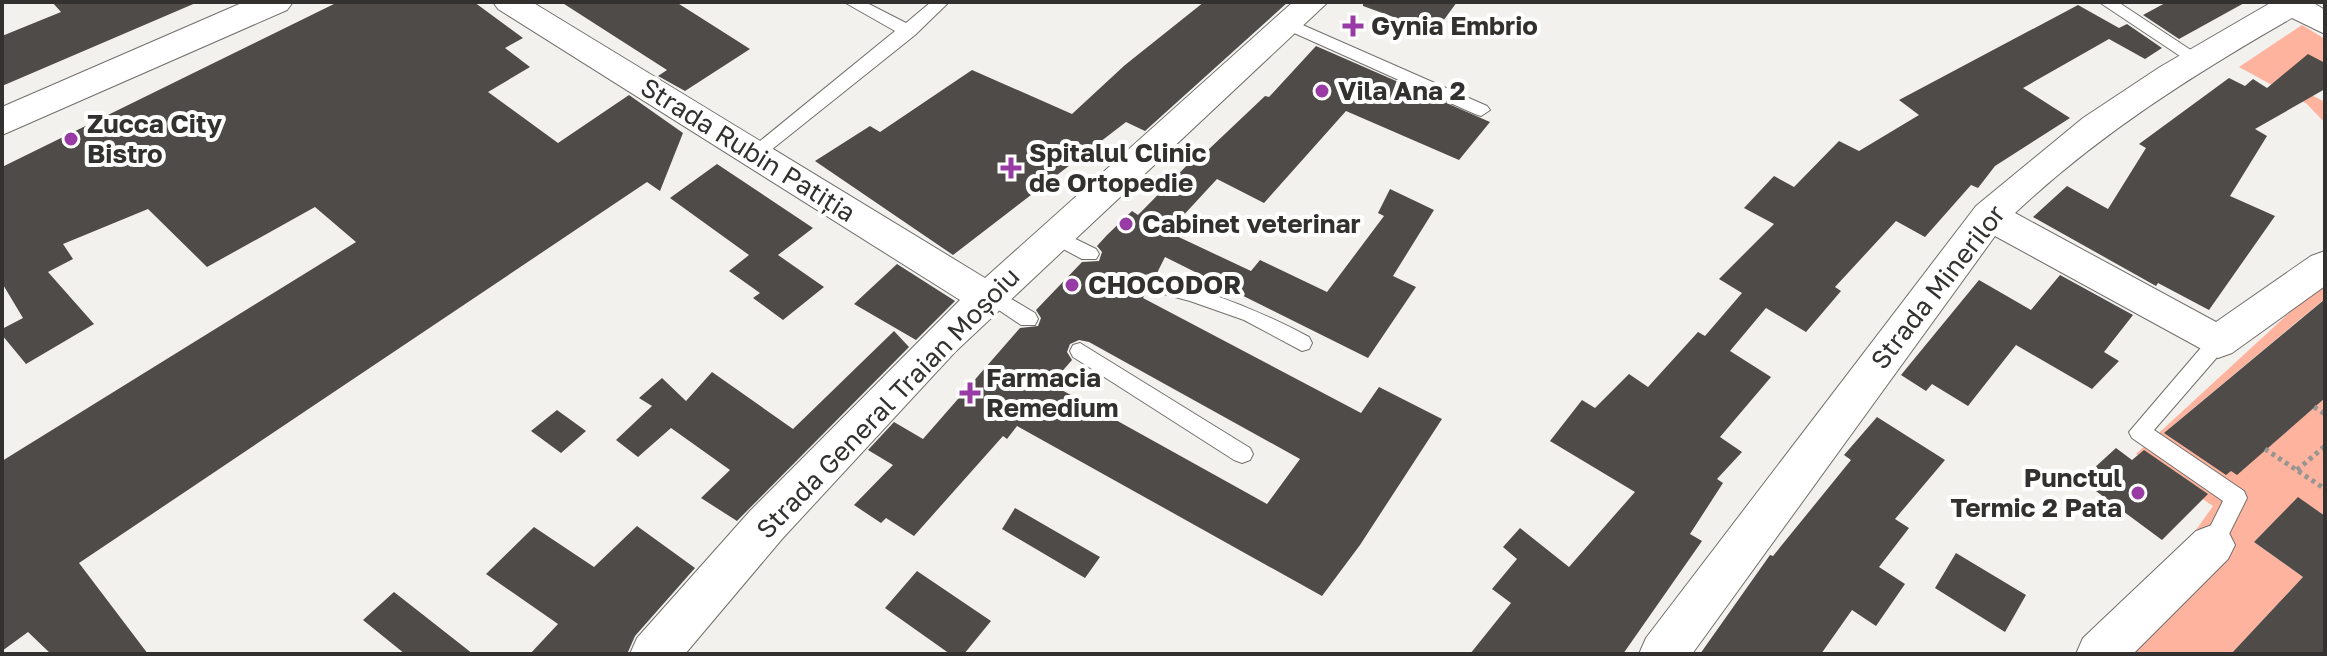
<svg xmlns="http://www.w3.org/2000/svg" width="2327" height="656" viewBox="0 0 2327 656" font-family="'Golos Text',sans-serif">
  <rect width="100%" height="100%" fill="#f3f1ed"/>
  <path fill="#feb39e" d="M2302,25l23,14v24l-46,15 46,24v21l-18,-19 -68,-37z
    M2325,280v23l-3,-2 -151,126 66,47 88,-76v118l-27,-18 -44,44 49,35 -72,77h-123l105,-148 -77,-52z"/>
  <path fill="#4e4b49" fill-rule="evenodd" d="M52,2h146l-196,84v-50l59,-24z
    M338,2h136l49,36 -18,10 25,19 -42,25 70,51 71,-48 54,38 -23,58 -13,-9 -568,381 69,91h-97l-23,-22 -26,19v-190l354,-219 -41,-35 -108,60 -59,-58 -85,35 10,15 -25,13 46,52 -68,40 -24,-29v-6l21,-11 -21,-35v-116z
    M561,2h115l74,47 -65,42 -27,-15 9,-6z
    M1204,2h84l-143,129 -19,-9 -173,133 -138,-94 55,-35 10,6 92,-62 100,44 53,-49z
    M1363,2h94l-22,30 -72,-26z
    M2167,2h79l-67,37 -36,-24z
    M2078,5l41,23 8,-4 35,24 -17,11 -36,-20 -86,49 47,30 -75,48 -17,22 -7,-3 -46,52 -29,-16 -61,66 6,4 -35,41 -40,-24 -36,43 41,26 -51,60 22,15 -25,27 6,4 -33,51 12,7 -79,113h-153l41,-51 -19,-14 25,-30 -14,-12 17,-19 49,39 66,-75 -85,-51 32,-41 13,8 34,-34 19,13 50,-55 7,4 37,-43 -23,-14 55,-55 -30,-16 30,-32 20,11 45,-46 20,10 60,-36 -20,-15z
    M1316,46l174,76 -31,38 -113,-49 -82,92 -47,-24 -49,53 83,39 9,-11 67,32 57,-76 -6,-3 12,-24 44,21 -41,66 23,11 -48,71 -203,-101 -9,18 -23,-2 -5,10 5,6 13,3 -3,6 218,115 18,-26 63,32 -82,126 -38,51 -305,-170 -10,13 -4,-3 -89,100 -28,-18 -5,5 -27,-18 39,-40 -25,-15 26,-28 29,17 97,-111 18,-2 3,-8 -5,-8 46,-48 17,-1 3,-9 -5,-6 10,-11 25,-24 6,4 66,-67 4,2 57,-54 4,1zM1079,340l10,2 211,117 -33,45 -216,-120 21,-24 -5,-8 3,-8z
    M2308,54l17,9v26l-70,40 12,7 -37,60 45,20 -66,94 -51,-27 -2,3 -123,-69 34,-31 41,23 38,-61 -7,-4 90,-66 16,8 8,-7 14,9z
    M717,164l96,64 -35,27 46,32 -41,33 -30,-22 7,-5 -31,-22 20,-16 -79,-57z
    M897,264l58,37 -39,39 -62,-36z
    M2060,275l73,40 -29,37 15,9 -27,28 -76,-44 -48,61 -36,-22 -6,7 -25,-16 78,-95 52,30z
    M2325,299v99l-88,77 -6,-4 -5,4 -62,-42z
    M894,331l15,16 -172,174 -36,-23 29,-28 -59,-42 -33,29 -22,-17 36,-34 -13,-8 23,-20 24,23 26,-29 81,57z
    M557,410l29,21 -25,22 -30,-22z
    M1877,417l68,43 -50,59 14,9 -30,39 26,17 -29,42 -24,-16 -31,44h-121l70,-99 3,1 78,-96 -7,-5z
    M2116,448l16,12 12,-10 64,44 -46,46 -81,-60z
    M2298,497l27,19v138h-94l72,-77 -49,-35z
    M1015,508l85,49 -15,21 -83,-49z
    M637,526l58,42 -60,68 -7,16 -98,2 28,-30 -72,-50 48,-47 60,40z
    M1956,553l70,42 -21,37 -70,-44z
    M917,571l74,50 -27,33h-14l-65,-46z
    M394,592l79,62h-68l-42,-34z"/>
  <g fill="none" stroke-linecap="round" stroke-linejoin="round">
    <g stroke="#72706d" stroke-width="2">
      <path id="service" d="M844,2h21l41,21 25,-21h18l-34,33 -154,123h-12l-3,-4 3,-4 146,-119z
        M2099,2h19l88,58 -2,4h-12z
        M1289,19l198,87 3,4 -9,6 -6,-2 -192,-86v-8z
        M1055,229l41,20 3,5 -3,5h-14l-34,-18 -2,-5z
        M1141,274c60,14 114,34 168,63l3,6 -3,6 -7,2 -58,-31 -54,-19 -56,-15 -3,-5 3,-5z
        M991,287l44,26 3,6 -3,6h-14l-37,-25 -3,-5 3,-5z
        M2218,334l7,2 3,6 -3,6 -71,82 90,61 3,7 -27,54 -8,3 -8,-3 -3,-7 22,-44 -91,-63 -3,-6 82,-96z
        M1080,343l170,105 3,6 -3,6 -8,3 -8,-3 -161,-103 -3,-6 3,-6z"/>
    </g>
    <g stroke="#72706d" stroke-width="2">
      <path id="minor" d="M493,2h39l453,276 308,-276h35l-373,350 -173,187 -97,115h-55l7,-16 113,-127 210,-211 -462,-291z
        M2272,2h40l13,8v24l-33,-16c-98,56 -194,117 -277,195l201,109 95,-66 14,-5v35l-93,67 -14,5 -223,-122 -303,418h-53l7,-16 330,-432 107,-88 77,-51z
        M2212,525l16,6 7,14 -7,14 -95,95h-57l7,-16 113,-107z"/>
    </g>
    <g stroke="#72706d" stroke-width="2">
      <path id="primary" d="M244,2h49l-6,8 -285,125v-28z"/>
    </g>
    <path stroke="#989693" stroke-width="5" stroke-dasharray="4 4" stroke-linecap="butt" d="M2314,407l11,7
      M2265,449l60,40
      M2297,470l28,-24"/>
    <use href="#service" fill="#fff" fill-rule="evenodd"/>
    <use href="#minor" fill="#fff" fill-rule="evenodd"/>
    <use href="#primary" fill="#fff" fill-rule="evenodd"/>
  </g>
  <g fill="#993ba4" stroke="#fff" stroke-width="3">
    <path d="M1349 14h8v8h8v8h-8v8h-8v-8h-8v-8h8z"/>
    <circle cx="1322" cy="91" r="8"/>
    <circle cx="71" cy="139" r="8"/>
    <path d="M1007 156h8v8h8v8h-8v8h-8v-8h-8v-8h8z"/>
    <circle cx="1126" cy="224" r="8"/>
    <circle cx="1072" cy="285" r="8"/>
    <path d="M966 381h8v8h8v8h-8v8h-8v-8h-8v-8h8z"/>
    <circle cx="2138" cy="493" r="8"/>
  </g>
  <g text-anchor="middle" stroke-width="8" stroke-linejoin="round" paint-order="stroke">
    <g font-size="26" font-weight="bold" fill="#32312f" stroke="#fff" text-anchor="start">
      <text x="1371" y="35">Gynia Embrio</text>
      <text x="1338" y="100">Vila Ana 2</text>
      <text x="87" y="133">Zucca City<tspan x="87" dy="30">Bistro</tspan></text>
      <text x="1029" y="162">Spitalul Clinic<tspan x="1029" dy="30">de Ortopedie</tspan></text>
      <text x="1142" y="233">Cabinet veterinar</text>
      <text x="1088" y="294">CHOCODOR</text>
      <text x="986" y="387">Farmacia<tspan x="986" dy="30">Remedium</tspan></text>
      <text x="2122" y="487" text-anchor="end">Punctul<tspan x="2122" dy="30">Termic 2 Pata</tspan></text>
    </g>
    <g font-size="26" fill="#32312f" stroke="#fff">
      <text transform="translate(748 150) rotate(32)" y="9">Strada Rubin Patiția</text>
      <text transform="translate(1938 287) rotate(-52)" y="9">Strada Minerilor</text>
      <text transform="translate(888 403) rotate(-46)" y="9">Strada General Traian Moșoiu</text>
    </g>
  </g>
  <rect width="2327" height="656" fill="none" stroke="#32312f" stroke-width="8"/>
</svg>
